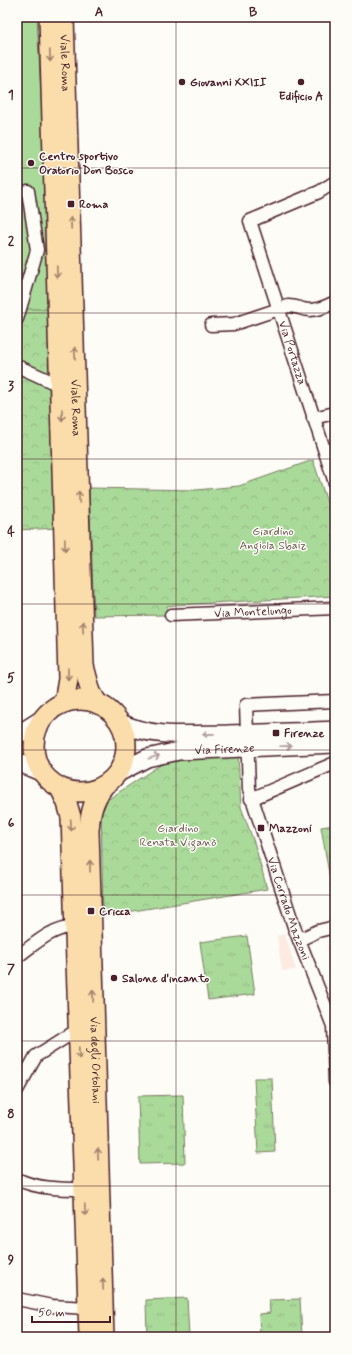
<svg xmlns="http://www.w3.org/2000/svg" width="352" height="1354" viewBox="0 0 352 1354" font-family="Mynerve,sans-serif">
  <defs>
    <pattern id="grass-tufts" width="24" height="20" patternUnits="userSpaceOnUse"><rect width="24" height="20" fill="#aada9a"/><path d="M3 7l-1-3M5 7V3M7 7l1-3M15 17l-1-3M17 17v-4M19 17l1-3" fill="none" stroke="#94bb85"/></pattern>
    <pattern id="forest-crowns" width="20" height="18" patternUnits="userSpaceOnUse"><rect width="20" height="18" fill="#aada9a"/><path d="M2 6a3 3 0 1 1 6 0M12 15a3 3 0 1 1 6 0" fill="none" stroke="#94bb85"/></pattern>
  </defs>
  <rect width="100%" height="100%" fill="#fdfcf7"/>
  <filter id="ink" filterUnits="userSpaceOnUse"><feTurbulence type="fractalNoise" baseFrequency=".025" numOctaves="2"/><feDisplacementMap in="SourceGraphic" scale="8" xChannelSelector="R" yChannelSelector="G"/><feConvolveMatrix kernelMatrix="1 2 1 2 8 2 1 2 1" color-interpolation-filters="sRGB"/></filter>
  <g filter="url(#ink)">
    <path fill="#fdebe2" d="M285,934l11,36 -14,1 -5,-35z
      M335,943v78h-2l-6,-76z"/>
    <path fill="url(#grass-tufts)" stroke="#7a7c62" d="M335,825v66h-3l-11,-64z
      M247,936l8,58 -47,6 -8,-58z
      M254,1078h18l3,74 -17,1z
      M183,1095l2,68 -45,1 -2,-68z
      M187,1298l2,39h-42l-1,-37z
      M300,1299l2,38h-42l-1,-23 11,-1 -1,-13z"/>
    <path fill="url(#forest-crowns)" stroke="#7a7c62" d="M49,285l11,243 -43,2v-238z
      M313,460l22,66v70l-160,9 -8,1v9l-73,1 -5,-128 107,2 43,-4z
      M238,755l3,52 14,38 12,44 -164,27 -2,-112 62,-41 28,-4z"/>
    <path fill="#aada9a" stroke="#7a7c62" d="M17,17h20l15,292h-35z"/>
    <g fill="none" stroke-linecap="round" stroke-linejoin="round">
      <g stroke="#4a1f2b" stroke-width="15">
        <g id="street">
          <path id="s1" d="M335,182l-16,10 -69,29 85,262"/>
          <path d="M17,319l20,-69 -9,-59"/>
          <path d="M211,325l23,-1 54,-18c6,0 9,1 15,3 11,3 22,-2 32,-7"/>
          <path d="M17,366l44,20"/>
          <path d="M313,418l22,-5"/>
          <path id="s2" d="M171,615l164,-7"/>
          <path id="s3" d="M335,701l-89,4 3,84 45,138 39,99 2,56"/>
          <path d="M251,799l84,-36"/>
          <path d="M299,940l19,-9 17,-4"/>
          <path d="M17,957c19,-14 34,-29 58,-31"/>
          <path d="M17,1090l19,-34 43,-27"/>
          <path d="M17,1179c20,10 45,10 67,10"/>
          <path d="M17,1299l35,7 36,2"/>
        </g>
      </g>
      <g stroke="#4a1f2b" stroke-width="20">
        <g id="secondary">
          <path d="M119,722c33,17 72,12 108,12 36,-1 72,-2 108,-4"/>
          <path d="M17,735l27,-17"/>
          <path d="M17,762l26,11"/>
          <path id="s4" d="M118,773l29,-15 32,-7 156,-7"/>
        </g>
      </g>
      <g stroke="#4a1f2b" stroke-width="22">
        <g id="primary">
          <path d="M49,17l19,662 -4,24"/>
          <path id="s5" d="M64,17l20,649 7,26 7,12"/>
          <circle cx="80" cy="746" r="46"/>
          <path id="s6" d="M103,787c-10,14 -13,27 -14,44l15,506"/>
          <path d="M60,788l7,15 4,14 18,520"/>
        </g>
      </g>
      <use href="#street" stroke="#fdfcf7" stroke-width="12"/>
      <use href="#secondary" stroke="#fdfcf7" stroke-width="17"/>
      <use href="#primary" stroke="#faddab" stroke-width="19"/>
    </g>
    <defs><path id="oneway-shaft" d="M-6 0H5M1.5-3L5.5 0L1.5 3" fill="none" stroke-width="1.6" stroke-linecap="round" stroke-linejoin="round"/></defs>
    <g stroke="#a27e6b">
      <use href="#oneway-shaft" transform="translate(50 56) rotate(88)"/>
      <use href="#oneway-shaft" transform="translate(71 223) rotate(-92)"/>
      <use href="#oneway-shaft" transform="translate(57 272) rotate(88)"/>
      <use href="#oneway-shaft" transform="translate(75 353) rotate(-92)"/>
      <use href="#oneway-shaft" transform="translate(62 415) rotate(89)"/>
      <use href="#oneway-shaft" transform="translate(79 497) rotate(-92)"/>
      <use href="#oneway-shaft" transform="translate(65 545) rotate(89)"/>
      <use href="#oneway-shaft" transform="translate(83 627) rotate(-92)"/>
      <use href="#oneway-shaft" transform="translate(68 674) rotate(90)"/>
      <use href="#oneway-shaft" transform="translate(71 825) rotate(87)"/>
      <use href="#oneway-shaft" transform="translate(90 866) rotate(-91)"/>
      <use href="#oneway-shaft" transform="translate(93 996) rotate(-92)"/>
      <use href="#oneway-shaft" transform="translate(79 1053) rotate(88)"/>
      <use href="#oneway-shaft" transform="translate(98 1154) rotate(-92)"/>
      <use href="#oneway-shaft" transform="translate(85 1210) rotate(88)"/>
      <use href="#oneway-shaft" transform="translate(103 1284) rotate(-92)"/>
    </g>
    <g stroke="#ac999b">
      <use href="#oneway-shaft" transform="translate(208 734) rotate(179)"/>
      <use href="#oneway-shaft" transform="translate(286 746) rotate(-2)"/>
      <use href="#oneway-shaft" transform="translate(154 757) rotate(-17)"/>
    </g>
  </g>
  <path fill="none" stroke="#4a1f2b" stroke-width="1" stroke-opacity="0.55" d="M176,17v1320M17,168h318M17,313h318M17,459h318M17,604h318M17,750h318M17,895h318M17,1041h318M17,1186h318"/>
  <g fill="#4a1f2b" stroke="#fdfcf7" stroke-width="1.5">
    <circle cx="182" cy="82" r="4"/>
    <circle cx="301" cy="82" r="4"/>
    <circle cx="31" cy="163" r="4"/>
    <rect x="67" y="200" width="8" height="8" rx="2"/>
    <rect x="272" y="729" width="8" height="8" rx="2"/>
    <rect x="257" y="824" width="8" height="8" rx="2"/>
    <rect x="87" y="907" width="8" height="8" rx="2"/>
    <circle cx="114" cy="978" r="4"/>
  </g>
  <g text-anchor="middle" stroke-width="3" stroke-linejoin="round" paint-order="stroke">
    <g font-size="12" fill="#4a1f2b" stroke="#fdfcf7">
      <text dy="4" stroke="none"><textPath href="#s5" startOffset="46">Viale Roma</textPath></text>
      <text dy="4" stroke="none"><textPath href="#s1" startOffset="232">Via Portazza</textPath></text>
      <text dy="4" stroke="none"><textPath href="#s5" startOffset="391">Viale Roma</textPath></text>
      <text dy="4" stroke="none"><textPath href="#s2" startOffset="82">Via Montelungo</textPath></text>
      <text dy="4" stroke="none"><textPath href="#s4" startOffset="111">Via Firenze</textPath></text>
      <text dy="4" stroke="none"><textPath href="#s3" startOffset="299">Via Corrado Mazzoni</textPath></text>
      <text dy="4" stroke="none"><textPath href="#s6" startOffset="276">Via degli Ortolani</textPath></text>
    </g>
    <g font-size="12" font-weight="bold" fill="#4a1f2b" stroke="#fdfcf7" text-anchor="start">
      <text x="190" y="86">Giovanni XXIII</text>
      <text x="301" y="100" text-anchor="middle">Edificio A</text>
      <text x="39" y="160">Centro sportivo<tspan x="39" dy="14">Oratorio Don Bosco</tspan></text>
      <text x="79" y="208">Roma</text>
      <text x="284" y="737">Firenze</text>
      <text x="269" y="832">Mazzoni</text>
      <text x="99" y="915">Cricca</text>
      <text x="122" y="982">Salone d'incanto</text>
    </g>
    <g font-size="12" fill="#67574c" stroke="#fdfcf7">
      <text x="273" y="535">Giardino<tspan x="273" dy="14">Angiola Sbaiz</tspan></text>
      <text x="178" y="832">Giardino<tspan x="178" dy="14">Renata Viganò</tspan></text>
    </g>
  </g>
  <rect width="352" height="1354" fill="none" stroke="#fdfcf7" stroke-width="44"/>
  <path d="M32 1316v6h78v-6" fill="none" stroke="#4a1f2b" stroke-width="2"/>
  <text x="38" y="1316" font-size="12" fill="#4a1f2b" stroke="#fdfcf7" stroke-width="3" paint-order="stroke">50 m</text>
  <rect x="22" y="22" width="308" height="1310" fill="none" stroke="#4a1f2b" stroke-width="1.5"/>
  <g font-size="13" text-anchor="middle" font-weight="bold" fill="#4a1f2b">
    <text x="99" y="16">A</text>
    <text x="253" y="16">B</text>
    <text x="11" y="99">1</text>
    <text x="11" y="245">2</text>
    <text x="11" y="390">3</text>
    <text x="11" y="536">4</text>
    <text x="11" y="682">5</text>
    <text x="11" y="827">6</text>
    <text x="11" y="973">7</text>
    <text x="11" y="1118">8</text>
    <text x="11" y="1264">9</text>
  </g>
</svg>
